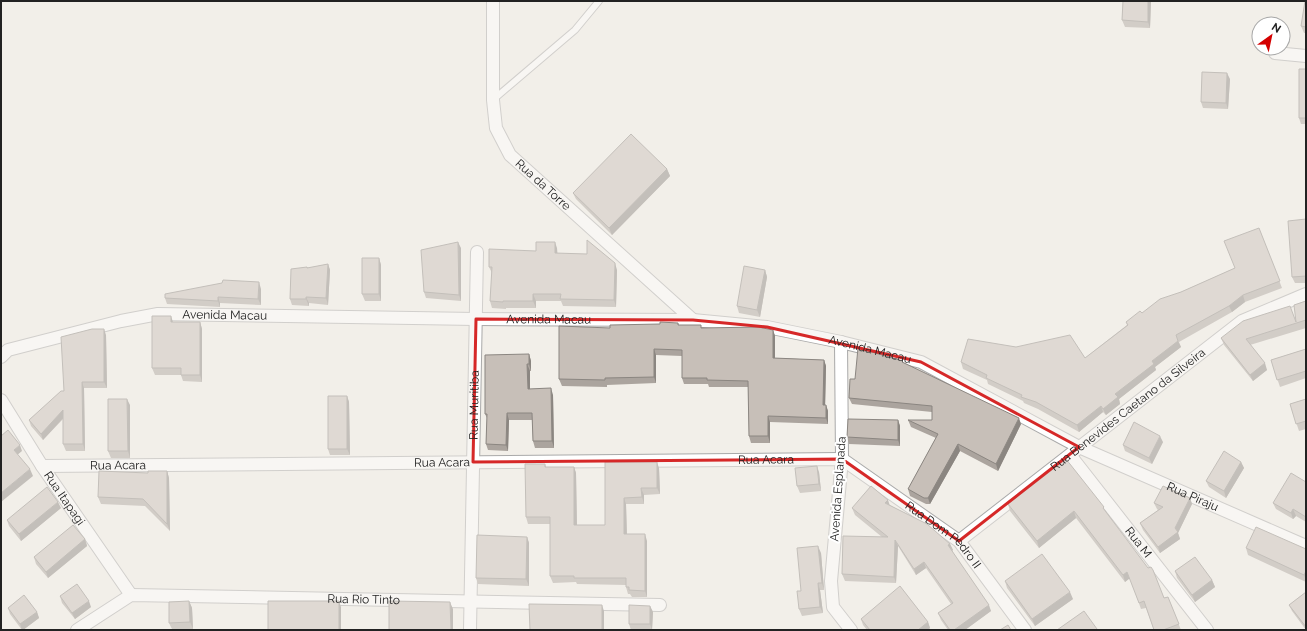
<svg xmlns="http://www.w3.org/2000/svg" width="1307" height="631" viewBox="0 0 1307 631" font-family="Raleway,sans-serif">
  <rect width="100%" height="100%" fill="#f2efe9"/>
  <g fill="none" stroke-linecap="round" stroke-linejoin="round">
    <g stroke="#a9a9a9" stroke-width="8">
      <path id="service" d="M494,99l81,-69 24,-29"/>
    </g>
    <g stroke="#a9a9a9" stroke-width="14">
      <g id="minor">
        <path id="s1" d="M493,1v99l3,28 14,27 183,165"/>
        <path d="M1275,53l31,3"/>
        <path d="M841,342l1,117 -11,122 2,26 18,23"/>
        <path id="s2" d="M1,357l7,-7 113,-29 37,-7 318,5 217,1 74,7 74,15 80,20 158,85 227,99"/>
        <path id="s3" d="M1,400l41,66 89,129"/>
        <path id="s4" d="M1070,455l137,175"/>
        <path id="s5" d="M42,466l800,-7 117,82 66,89"/>
        <path id="s6" d="M959,541l283,-220 64,-27"/>
        <path id="s7" d="M77,630l54,-35 529,10"/>
        <path id="s8" d="M470,630l7,-378"/>
      </g>
    </g>
    <use href="#service" stroke="#fff" stroke-width="6"/>
    <use href="#minor" stroke="#fff" stroke-width="12"/>
  </g>
  <path fill="#aba49e" d="M1123,1h28l-1,27 -25,-1 -3,-7z
    M1306,1v32h-2l-3,-7z
    M1306,69v55h-5l-2,-6z
    M1230,79l-2,30 -25,-1 -2,-6z
    M667,169l3,7 -58,59 -36,-36 -3,-6z
    M1306,219v64h-11l-3,-6z
    M1259,228l23,60 -37,14 -13,10 -53,30 2,5 -26,20 1,3 -37,29 1,5 -14,11 -3,-3 -24,20 -41,-23 -14,-6 -1,-2 -35,-17 -1,-4 -24,-11 -2,-7 55,-15 69,11 42,-33 -1,-3 55,-30 54,-24z
    M461,248v53l-35,-3 -2,-6z
    M557,248v5l60,17 -1,37 -53,-1 -2,-5h-25v7h-30v1l-14,-1 -2,-7 2,-28 -3,-6 47,-16z
    M379,258l2,7v36h-16l-3,-7z
    M328,264l2,6 -2,35 -19,-2v3l-17,-1 -2,-6 17,-32 1,1z
    M765,270l2,7 -7,40 -21,-4 -2,-7z
    M261,289v16l-41,-2v4l-53,-3 -2,-6z
    M1306,301v27l-56,17 17,25 -14,11 -29,-36 -3,-7 75,-16z
    M173,322h27l2,7v53l-19,-1 -2,-6h-26l-3,-7z
    M678,323l1,2 23,3 71,2 2,6v22l49,2 2,6 -1,39h1l2,6v13l-58,-2v21h-19l-2,-7 -1,-49h-39l-1,-3h-24l-2,-6v-22l-26,-1v28l-49,2v2l-45,-1 -3,-7 51,-51z
    M106,335l1,53h-23l1,63h-19l-3,-7v-25l-20,21 -12,-14 -2,-6 35,-29z
    M1306,349v29l-26,9 -9,-27z
    M529,354l2,7v10h-1v18l23,6 1,53h-19l-2,-7 -1,-21h-23l-1,31 -20,-1 -2,-6 1,-26 -2,-4z
    M903,361v1l118,62 -23,47 -38,-20 -30,53h-4l-16,-8 -2,-7 28,-51 -25,-11 -3,-7h24v-8l-80,-8 -3,-6 6,-19z
    M347,396l2,6 1,53h-20l-2,-6z
    M1306,399v30l-7,2 -9,-27z
    M130,405v53h-19l-3,-7z
    M898,420l2,6v20l-51,-2 -2,-7z
    M1163,442l-11,22 -27,-13 -2,-6z
    M605,462l54,6 1,26 -16,1v9h-18l1,30 20,7v56h-15l-2,-3h-2l-2,-7v-2l-49,-1 -1,-2 -23,1 -3,-7v-52h-22l-2,-7 19,-53 1,3h28l2,6 1,52h28z
    M1241,462l3,6 -18,30 -17,-11 -3,-6z
    M167,471l2,7 1,53 -25,-25 -44,-2 -3,-7 50,-24z
    M819,472l2,19 -21,2 -3,-7z
    M1306,482v40l-10,-6 -3,3 -17,-10 -3,-6z
    M1190,498l2,6 -14,29 2,6 -20,14 -17,-23 -3,-7 18,-13 -1,-1 -3,-6z
    M1008,504l98,8 58,86 4,-1 13,33h-27l-8,-22 -5,1 -11,-31 -5,4 -49,-64 -37,30 -29,-37z
    M890,505l60,39 3,6 -1,1 39,60 -26,19h-17l-7,-10 -3,-7 13,-9 -25,-36 -10,7 -18,-29 -2,37 -51,-2 -3,-7 40,-37 -27,-22 -3,-7z
    M61,508l-40,33 -12,-15 -2,-6z
    M527,537l2,6v43l-51,-2 -2,-6z
    M85,539l2,7 -39,32 -12,-14 -2,-7z
    M1246,548l60,1v33l-58,-27z
    M821,553l3,37h-4l3,23 -21,3 -3,-7 2,-18z
    M1175,571l37,9 3,7 -20,15 -18,-24z
    M1005,581l68,18 -38,27 -28,-38z
    M1306,592v38l-14,-19 -3,-6z
    M60,596l31,11 -16,12 -13,-16z
    M189,601l3,7 1,21h-21l-3,-6z
    M650,606l3,6 -1,18h-21l-2,-6z
    M8,608l29,4 2,6 -16,12h-1l-12,-16z
    M861,619l67,3 2,6 -2,2h-61l-4,-5z"/>
  <path fill="#8b8681" d="M1148,1h3l-1,27 -2,-6z
    M1227,73l3,6 -2,30 -2,-6z
    M667,169l3,7 -58,59 -3,-7z
    M458,242l3,6v53l-2,-6z
    M555,242l2,6 1,12 -3,-7z
    M379,258l2,7v36l-2,-7z
    M615,263l2,7 -1,37 -2,-7z
    M328,264l2,6 -2,35 -2,-7z
    M765,270l2,7 -7,40 -3,-7z
    M259,282l2,7v16l-3,-6z
    M533,294l3,7v7l-3,-7z
    M1243,295l2,7 -13,10 -3,-6z
    M218,297l2,6v4l-2,-6z
    M306,297l3,6v3l-3,-7z
    M171,316l2,6h-2z
    M200,322l2,7v53l-2,-7z
    M104,329l2,6 1,53 -3,-6z
    M773,330l2,6v29l-2,-7z
    M1178,341l3,6 -26,20 1,3 -37,29 1,5 -14,11 -3,-6 12,-15 37,-33z
    M654,349l2,6v28l-2,-6z
    M529,354l2,7v10l-2,-7z
    M824,360l2,6 -1,45 -2,-6z
    M1265,363l2,7 -14,11 -3,-6z
    M527,364l3,7v24l-2,-6z
    M82,382l2,6 1,63 -2,-7z
    M551,388l2,7 1,53 -2,-7z
    M347,396l2,6 1,53 -3,-6z
    M127,399l3,6v53l-2,-7z
    M826,405l2,6v13l-2,-6z
    M1101,406l2,6 -24,20 -2,-7z
    M63,410l2,6 -22,24 -2,-6z
    M507,413l2,7 -1,31 -2,-6z
    M768,416l2,6v21l-2,-7z
    M1019,418l2,6 -23,47 -2,-7z
    M898,420l2,6v20l-2,-6z
    M1160,436l3,6 -11,22 -3,-6z
    M958,444l2,7 -30,53 -2,-6z
    M20,445l2,6 -6,5 -2,-6z
    M657,462l2,6 1,26 -3,-6z
    M1241,462l3,6 -18,30 -2,-7z
    M817,466l2,6 2,19 -2,-7z
    M574,467l2,6 1,58 -3,-6z
    M30,469l3,7 -32,26v-9z
    M167,471l2,7 1,53 -3,-7z
    M641,488l3,7v9l-2,-7z
    M624,498l2,6 1,37 -3,-7z
    M1190,498l2,6 -14,29 2,6 -20,14 -2,-6 17,-19z
    M888,500l2,6 -5,-3z
    M58,502l3,6 -40,33 -2,-7z
    M1293,509l3,7 -3,3 -2,-6z
    M1074,511l2,7 -37,30 -2,-7z
    M645,534l2,7v56l-2,-6z
    M527,537l2,6v43l-3,-7z
    M85,539l2,7 -39,32 -2,-6z
    M895,540l3,6 -2,37 -2,-6z
    M950,544l3,6 -3,2 -2,-7z
    M818,546l3,7 3,37 -2,-7z
    M924,562l2,6 -10,7 -2,-6z
    M1306,571v10l-2,-6z
    M1127,572l3,6 -5,4 -2,-7z
    M1212,580l3,7 -20,15 -3,-7z
    M818,583l2,7 3,23 -3,-6z
    M1070,592l3,7 -38,27 -3,-7z
    M89,601l2,6 -16,12 -3,-6z
    M189,601l3,7 1,21 -3,-7z
    M339,601l2,6v23h-2z
    M450,602l3,7v21h-2z
    M602,605l2,6v19h-2z
    M989,605l2,6 -26,19h-11z
    M650,606l3,6 -1,18 -2,-6z
    M37,612l2,6 -16,12h-1l-2,-6z
    M928,622l2,6 -2,2h-10z"/>
  <path fill="#c7bfb8" stroke="#8b8681" d="M1123,1h25v21l-26,-2z
    M1305,1h1v26l-5,-1z
    M1299,69h7v49h-7z
    M1202,72l25,1 -1,30 -25,-1z
    M631,134l36,35 -58,59 -36,-35z
    M1306,219v57l-14,1 -4,-56z
    M1259,228l21,53 -37,14 -14,11 -53,29 2,6 -26,20 2,3 -39,30 3,3 -15,12 -2,-3 -24,19 -41,-23 -15,-5 1,-2 -36,-17 1,-3 -26,-13 7,-23 48,8 54,-12 15,23 43,-33 -2,-3 14,-11 2,2 18,-14 21,-7 54,-24 -11,-27z
    M587,240l28,23 -1,37 -54,-1 1,-5h-28v7h-30v1l-13,-1 2,-34h-3v-18l47,2v-9h19v11l32,1z
    M458,242l1,53 -35,-3 -3,-42z
    M362,258h17v36h-17z
    M328,264l-2,34 -20,-1v2h-16l1,-30 16,-2v1z
    M744,266l21,4 -8,40 -20,-4z
    M223,280l36,2 -1,17 -40,-2v4l-53,-3v-4l57,-11z
    M1306,301v19l-60,19 19,24 -15,12 -29,-37 22,-17 47,-15 6,16 -2,-17z
    M152,316h19v6h29v53h-19v-7h-29z
    M660,322l18,1v2h23v3l57,-1 15,3v28l51,2 -1,45h3v13l-58,-2v20h-19l-1,-55 -41,-1v-2h-25v-28l-28,-1v28l-49,1v2l-46,-1v-53l51,2v-3l50,-1z
    M92,329h12v53h-22l1,62h-20v-34l-22,24 -12,-14 32,-29h3l-3,-54z
    M858,348l45,13 -1,1 117,56 -23,46 -38,-20 -30,54h-4l-16,-9 30,-55 -30,-14h24v-14l-83,-8 1,-19h5z
    M1306,349v22l-29,9 -6,-20z
    M529,354v10h-2l1,25 23,-1 1,53h-19l-1,-28h-25l-1,32 -20,-1 1,-30h-2v-59z
    M328,396h19v53h-19z
    M108,399h19l1,52h-20z
    M1306,399v22l-10,3 -6,-20z
    M848,419l50,1v20l-51,-3z
    M1134,422l26,14 -11,22 -26,-13z
    M8,430l12,15 -6,5 16,19 -29,24v-57z
    M1224,451l17,11 -17,29 -18,-10z
    M1066,459l38,48 -1,1 45,60 3,-1 2,3 11,28 4,-1 11,27 -16,6h-9l-10,-29 -5,2 -12,-31 -4,3 -49,-64 -37,30 -29,-37z
    M605,462h52v26h-16l1,9 -18,1v36h21v57l-16,-1v-3h-3v-9h-52v-2h-24v-59h-24l-1,-53h20v3h29v58h31z
    M817,466l2,18 -22,2 -2,-18z
    M99,471l49,2v-2h19v53l-24,-25 -45,-2z
    M1291,473l15,9v35l-13,-8 -2,4 -18,-10z
    M871,486l17,14 -3,3 42,21 23,20 -2,1 41,60 -35,25h-4l-12,-17 15,-10 -29,-41 -10,7 -19,-29 -1,37 -52,-3 1,-38 45,1 -36,-29z
    M1163,486l27,12 -15,30 3,4 -20,15 -18,-24 23,-16 -9,-4z
    M47,487l11,15 -39,32 -12,-14z
    M73,525l12,14 -39,33 -12,-15z
    M1256,527l50,22v22l-2,4 -58,-27z
    M477,535l50,2 -1,42 -50,-1z
    M818,546l4,37h-4l2,24 -21,2 -2,-18h4l-4,-43z
    M1042,554l28,38 -38,27 -27,-38z
    M1195,557l17,23 -20,15 -17,-24z
    M77,584l12,17 -17,12 -12,-17z
    M900,586l28,36 -10,8h-48l-9,-11z
    M1306,592v35l-17,-22z
    M24,595l13,17 -17,12 -12,-16z
    M189,601l1,21 -21,1v-21z
    M268,601h71v29h-71z
    M389,601l61,1 1,28h-62z
    M529,604l73,1v25h-72z
    M629,605l21,1v18h-21z
    M1084,611l13,18 -1,1h-39z
    M1008,625l3,5h-11z"/>
  <path d="M0 0H1307V631H0ZM476,319l217,1 74,7 154,35 158,85 -120,94 -117,-82 -369,3z" fill="#f2efe9" fill-opacity=".55" fill-rule="evenodd"/>
  <path fill="none" stroke="#d62828" stroke-width="3" stroke-linejoin="round" d="M476,319l217,1 74,7 154,35 158,85 -120,94 -117,-82 -369,3z"/>
  <g text-anchor="middle" stroke-width="4" stroke-linejoin="round" paint-order="stroke">
    <g font-size="12" fill="#222" stroke="#fff">
      <text dy="4" stroke="none"><textPath href="#s1" startOffset="202">Rua da Torre</textPath></text>
      <text dy="4" stroke="none"><textPath href="#s2" startOffset="231">Avenida Macau</textPath></text>
      <text dy="4" stroke="none"><textPath href="#s2" startOffset="555">Avenida Macau</textPath></text>
      <text dy="4" stroke="none"><textPath href="#s2" startOffset="879">Avenida Macau</textPath></text>
      <text dy="4" stroke="none"><textPath href="#s8" startOffset="225">Rua Muritiba</textPath></text>
      <text dy="4" stroke="none"><textPath href="#s6" startOffset="214">Rua Benevides Caetano da Silveira</textPath></text>
      <text dy="4" stroke="none"><textPath href="#s5" startOffset="724">Rua Acara</textPath></text>
      <text dy="4" stroke="none"><textPath href="#s5" startOffset="400">Rua Acara</textPath></text>
      <text dy="4" stroke="none"><textPath href="#s5" startOffset="76">Rua Acara</textPath></text>
      <text transform="translate(838 489) rotate(-86)" y="4">Avenida Esplanada</text>
      <text dy="4" stroke="none"><textPath href="#s2" startOffset="1235">Rua Piraju</textPath></text>
      <text dy="4" stroke="none"><textPath href="#s3" startOffset="117">Rua Itapagi</textPath></text>
      <text dy="4" stroke="none"><textPath href="#s5" startOffset="927">Rua Dom Pedro II</textPath></text>
      <text dy="4" stroke="none"><textPath href="#s4" startOffset="111">Rua M</textPath></text>
      <text dy="4" stroke="none"><textPath href="#s7" startOffset="297">Rua Rio Tinto</textPath></text>
    </g>
  </g>
  <rect width="1307" height="631" fill="none" stroke="#222222" stroke-width="4"/>
  <g transform="translate(1271 36) rotate(33)"><circle r="19" fill="#ffffff" stroke="#a7a7a7"/>
  <path d="M0-3L7 15L0 10L-7 15Z" fill="#d40000"/>
  <text y="-6" font-size="11" font-weight="bold" text-anchor="middle" fill="#222222">N</text>
  </g>
</svg>
